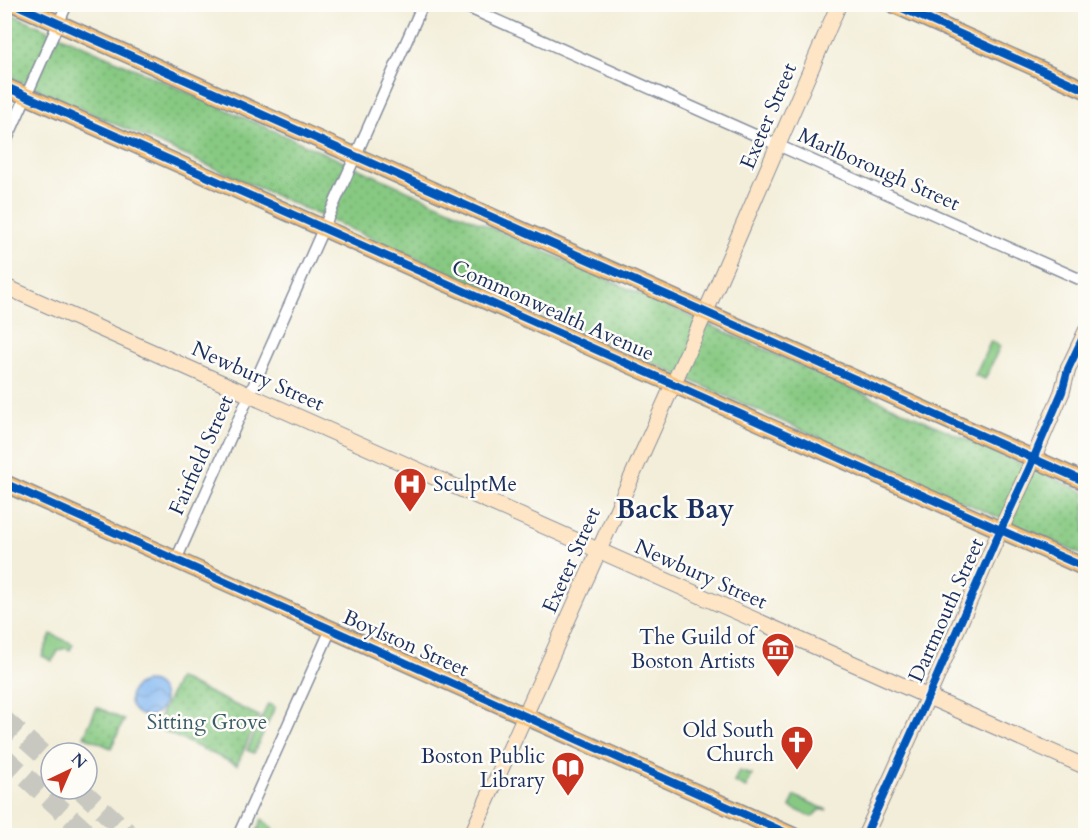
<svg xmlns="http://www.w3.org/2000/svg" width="1090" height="840" viewBox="0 0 1090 840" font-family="Cardo,serif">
  <defs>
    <pattern id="grass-tufts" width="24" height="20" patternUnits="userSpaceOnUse" patternTransform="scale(1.5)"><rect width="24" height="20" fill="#87c982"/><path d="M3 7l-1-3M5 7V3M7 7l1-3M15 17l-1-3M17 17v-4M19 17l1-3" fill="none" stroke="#6ea46e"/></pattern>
    <pattern id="park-dots" width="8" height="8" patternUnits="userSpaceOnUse" patternTransform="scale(1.5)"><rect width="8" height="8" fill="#87c982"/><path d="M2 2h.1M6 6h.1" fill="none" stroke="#6ea46e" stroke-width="1.8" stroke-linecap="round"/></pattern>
    <pattern id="water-waves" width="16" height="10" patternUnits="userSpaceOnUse" patternTransform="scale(1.5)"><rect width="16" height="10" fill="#83b8f2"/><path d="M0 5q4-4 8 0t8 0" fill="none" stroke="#6a96c7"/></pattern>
  </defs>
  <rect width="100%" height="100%" fill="#fdfcf7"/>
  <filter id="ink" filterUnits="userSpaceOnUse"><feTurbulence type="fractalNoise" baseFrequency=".0167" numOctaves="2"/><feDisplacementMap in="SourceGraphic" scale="12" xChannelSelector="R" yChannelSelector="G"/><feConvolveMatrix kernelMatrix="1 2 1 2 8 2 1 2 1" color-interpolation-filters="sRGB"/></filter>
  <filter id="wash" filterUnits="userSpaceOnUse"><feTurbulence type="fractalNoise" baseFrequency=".008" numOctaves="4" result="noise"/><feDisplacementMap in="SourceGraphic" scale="24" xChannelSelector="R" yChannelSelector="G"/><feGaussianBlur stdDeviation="1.35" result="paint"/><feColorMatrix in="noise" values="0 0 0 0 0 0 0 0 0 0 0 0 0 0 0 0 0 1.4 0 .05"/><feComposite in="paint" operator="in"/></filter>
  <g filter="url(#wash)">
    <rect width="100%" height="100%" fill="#f3eed9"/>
    <path fill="url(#grass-tufts)" stroke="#517c70" stroke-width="1.5" d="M51,634l22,10 -3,6 -4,-2 -7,2 -7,11 -10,-5z"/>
    <path fill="url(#park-dots)" stroke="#517c70" stroke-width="1.5" d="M5,11l1080,481v64l-1080,-481z
      M178,678l81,38 -22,49 -82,-38z
      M97,707l27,13 -13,28 -27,-12z"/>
    <path fill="#87c982" stroke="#517c70" stroke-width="1.5" d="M991,341l9,5 -15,33 -10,-4z
      M268,704l7,3 -21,46 -7,-3z
      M739,771l13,4 -6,13 -12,-6z
      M795,796l32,14h-8l-7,7 -22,-10z
      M262,819l10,9 4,7h-11l-8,-3z"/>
    <path fill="url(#water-waves)" stroke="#4f74a8" stroke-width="1.5" d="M130 699a17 17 0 1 1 34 0a17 17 0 1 1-34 0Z"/>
  </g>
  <g filter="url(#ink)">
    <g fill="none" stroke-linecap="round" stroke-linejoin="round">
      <path stroke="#c8c8c0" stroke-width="20" stroke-dasharray="20 10" stroke-linecap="butt" d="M4,720l47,42
        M4,757l86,79
        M80,789l51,47"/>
      <g stroke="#878e9c" stroke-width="13">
        <path id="minor" d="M460,4l626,278
          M4,146l63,-142
          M176,560l247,-556
          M238,836l93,-207"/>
      </g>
      <g stroke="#878e9c" stroke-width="17">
        <path id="secondary" d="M4,286l1082,481
          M471,836l243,-543 125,-289
          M865,836l70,-155 60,-139 33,-71 34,-79 6,-23 18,-38"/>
      </g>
      <g stroke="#878e9c" stroke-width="19">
        <path id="primary" d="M15,4l1071,478
          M893,4l193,86
          M4,86l1082,482
          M4,483l789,353"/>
      </g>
      <use href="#minor" stroke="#fff" stroke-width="10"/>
      <use href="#secondary" stroke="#fde5c5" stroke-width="15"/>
      <use href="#primary" stroke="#fabe6e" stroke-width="16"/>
      <g stroke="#fdfcf7" stroke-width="11">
        <path id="cycleway" d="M15,4l1071,478
          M893,4l193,86
          M4,86l1082,482
          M4,483l789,353
          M865,836l70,-155 60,-139 33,-71 34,-79 6,-23 18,-38"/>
      </g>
      <use href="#cycleway" stroke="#0057b8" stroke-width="8"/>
    </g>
  </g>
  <defs>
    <g id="hospital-pin" transform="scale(1.725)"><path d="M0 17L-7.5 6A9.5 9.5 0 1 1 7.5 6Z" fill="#c8321e" stroke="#fdfcf7"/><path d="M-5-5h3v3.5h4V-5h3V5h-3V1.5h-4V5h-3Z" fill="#fff"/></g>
    <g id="museum-pin" transform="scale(1.725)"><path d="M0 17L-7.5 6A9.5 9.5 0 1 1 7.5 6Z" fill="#c8321e" stroke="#fdfcf7"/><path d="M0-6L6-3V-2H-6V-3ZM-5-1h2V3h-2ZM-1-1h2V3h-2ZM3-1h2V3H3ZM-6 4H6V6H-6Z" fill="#fff"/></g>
    <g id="church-pin" transform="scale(1.725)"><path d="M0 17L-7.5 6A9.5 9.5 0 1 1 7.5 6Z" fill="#c8321e" stroke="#fdfcf7"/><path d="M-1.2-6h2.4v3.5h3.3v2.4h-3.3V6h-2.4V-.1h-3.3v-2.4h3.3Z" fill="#fff"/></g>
    <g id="library-pin" transform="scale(1.725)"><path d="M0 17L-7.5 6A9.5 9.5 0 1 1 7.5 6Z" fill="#c8321e" stroke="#fdfcf7"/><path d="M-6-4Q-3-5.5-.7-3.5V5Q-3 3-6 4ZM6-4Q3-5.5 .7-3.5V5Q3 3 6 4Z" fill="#fff"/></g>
  </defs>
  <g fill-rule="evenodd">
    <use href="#hospital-pin" x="410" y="484"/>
    <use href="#museum-pin" x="778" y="649"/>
    <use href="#church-pin" x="797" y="742"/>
    <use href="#library-pin" x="568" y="768"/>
  </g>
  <g text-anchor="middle" stroke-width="5" stroke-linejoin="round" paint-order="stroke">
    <g font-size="21" fill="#1b2f5e" stroke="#fdfcf7">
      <text transform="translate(768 116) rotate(-67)" y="7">Exeter Street</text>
      <text transform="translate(879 169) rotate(24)" y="7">Marlborough Street</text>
      <text transform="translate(553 310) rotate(24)" y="7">Commonwealth Avenue</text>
      <text transform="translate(258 376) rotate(24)" y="7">Newbury Street</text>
      <text transform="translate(201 455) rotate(-66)" y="7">Fairfield Street</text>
      <text transform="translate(571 560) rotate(-66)" y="7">Exeter Street</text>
      <text transform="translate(701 574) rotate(24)" y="7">Newbury Street</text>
      <text transform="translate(946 610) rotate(-66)" y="7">Dartmouth Street</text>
      <text transform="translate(406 643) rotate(24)" y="7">Boylston Street</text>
    </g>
    <g font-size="21" fill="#1b2f5e" stroke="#fdfcf7" text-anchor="end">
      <text x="433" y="491" text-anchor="start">SculptMe</text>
      <text x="755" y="644">The Guild of<tspan x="755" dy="24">Boston Artists</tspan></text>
      <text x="774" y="737">Old South<tspan x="774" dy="24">Church</tspan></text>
      <text x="545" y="763">Boston Public<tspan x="545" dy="24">Library</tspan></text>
    </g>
    <g font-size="21" fill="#3b5d69" stroke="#fdfcf7">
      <text x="207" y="729">Sitting Grove</text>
    </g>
    <g font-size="27" font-weight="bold" fill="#1b2f5e" stroke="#fdfcf7">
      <text x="675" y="518">Back Bay</text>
    </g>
  </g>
  <rect width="1090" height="840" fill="none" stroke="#fdfcf7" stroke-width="24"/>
  <g transform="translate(69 771) rotate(44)"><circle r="28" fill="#fdfcf7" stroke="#a3aaba" stroke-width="1.5"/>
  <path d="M0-4.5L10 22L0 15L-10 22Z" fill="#c8321e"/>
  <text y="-9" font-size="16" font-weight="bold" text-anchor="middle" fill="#1b2f5e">N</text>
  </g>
</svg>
